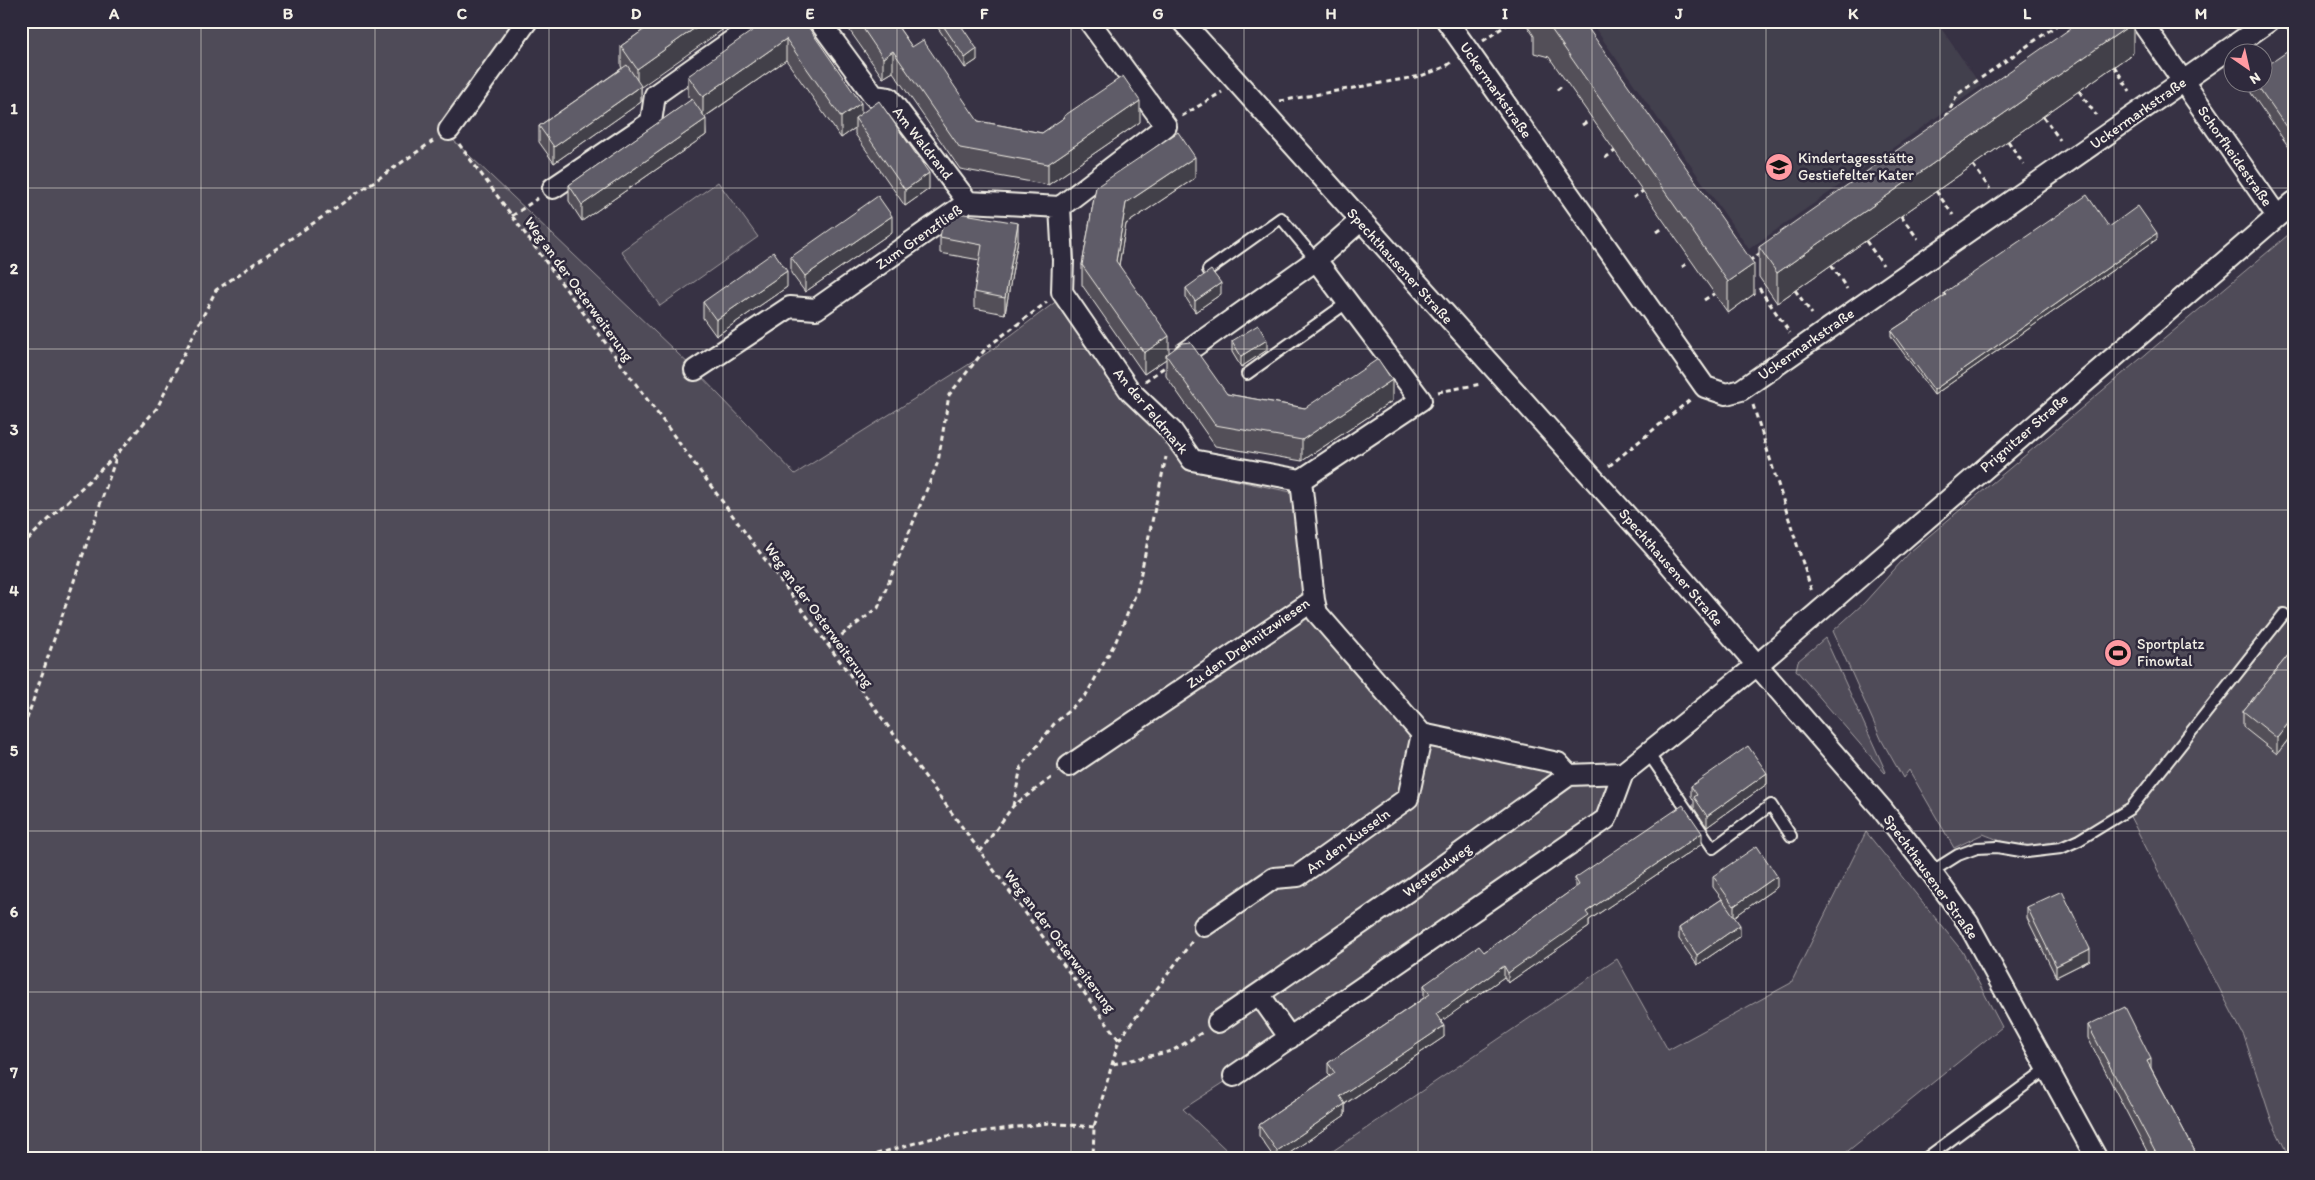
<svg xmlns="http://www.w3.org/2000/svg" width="2315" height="1180" viewBox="0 0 2315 1180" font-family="Itim,sans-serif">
  <rect width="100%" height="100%" fill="#373244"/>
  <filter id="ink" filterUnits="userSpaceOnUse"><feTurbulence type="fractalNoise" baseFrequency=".02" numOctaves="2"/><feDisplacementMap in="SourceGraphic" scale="10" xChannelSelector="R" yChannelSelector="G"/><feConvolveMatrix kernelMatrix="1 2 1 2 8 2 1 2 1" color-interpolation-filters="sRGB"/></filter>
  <g filter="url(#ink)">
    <path fill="#433f4e" d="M1590,21h346l45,65 -232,163z"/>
    <path fill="#504b59" stroke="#a29ea0" d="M21,21h496l-67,116 245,233 100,104 195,-123 72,-54 65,97 59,76 105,22 26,121 105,121 136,29 65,10 -17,46 -372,257 -51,33 53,50h-1215z
      M718,182l40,55 -98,69 -39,-55z
      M2294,230v929h-4l-18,-37 -28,-86 -119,-229c-34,21 -67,45 -108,38 -11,-1 -23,-7 -34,-11l-29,14 -45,-78 -6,8 -21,-37 -49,-110 31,-28 47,-52z
      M1825,638l61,134 -1,1 -89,-103 2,-9z
      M1866,832l96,119 40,76 -164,132h-517l296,-200 51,91 123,-67z"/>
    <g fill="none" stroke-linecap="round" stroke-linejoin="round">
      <g stroke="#f4f1e8" stroke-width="14">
        <path id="lane" d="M2289,21l5,7
          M1208,270l73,-52 35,42
          M1247,374l101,-72
          M1648,753l65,95 58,-43 20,31
          M1931,872l27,-17 19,-7 20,-1 30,5 34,-4 18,-8 52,-32 153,-194
          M1925,1159l123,-91"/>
      </g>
      <g stroke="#f4f1e8" stroke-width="24">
        <path id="street" d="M819,21l55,75 15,2 79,104
          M1182,21l471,524 228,263 50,64 37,51 129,236
          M1447,21l258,366 21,7 15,-4 528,-369
          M2141,21l136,195
          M449,130l78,-109
          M553,188l98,-66 4,-27 105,-74
          M1060,207l3,53 -1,32 68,99 42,40 20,29 109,20
          M1185,353l131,-93 44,-39
          M695,370l95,-63 26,2 152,-107 92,5 106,-81 -77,-105
          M1314,600l3,13 105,121 136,29 11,12
          M1069,766l245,-166 -13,-120 120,-80 -105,-140
          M1204,926l70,-48 24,-2 110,-78 14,-64
          M1259,994l31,44
          M1218,1022l197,-136 154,-111 54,-2
          M1234,1076l372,-257 17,-46 133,-107 538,-464"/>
      </g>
      <path stroke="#f4f1e8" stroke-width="3" stroke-dasharray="5 4" stroke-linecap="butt" d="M1483,41l29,-20
        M2114,66l16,25
        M1557,90l6,-5
        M2079,91l17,24
        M1280,101l141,-25 24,-9 8,-6
        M1182,116l40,-24
        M2043,116l17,24
        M1946,117l12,-23 105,-73
        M1582,125l6,-4
        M2008,141l16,24
        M459,144l660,896 -25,87 -1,32
        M1605,158l10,-7
        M1973,165l17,24
        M1936,191l17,24
        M1633,198l10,-7
        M512,216l26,-18
        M1901,216l17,23
        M1657,232l6,-4
        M1866,241l17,24
        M1749,261l13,-9
        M1831,265l16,24
        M1682,267l6,-4
        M1759,288l31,45
        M1795,290l17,24
        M1704,300l11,-7
        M1145,381l24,-17
        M1438,392l43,-8
        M1753,405l59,187
        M1609,466l82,-67
        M21,546l96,-92 40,-46 59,-118 217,-149
        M827,646l51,-38 60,-146 11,-67 37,-47 61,-46
        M21,736l96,-281
        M1013,806l8,-39 33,-43 32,-29 30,-54 21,-50 29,-134
        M980,852l33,-46 41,-30
        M1119,1040l74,-100
        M1113,1064l59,-13 31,-19
        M21,1156l1,3
        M859,1159l74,-21 116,-15 45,4"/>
      <use href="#lane" stroke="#2f2a3d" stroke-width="10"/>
      <use href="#street" stroke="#2f2a3d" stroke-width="20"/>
    </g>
    <path fill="#524f59" stroke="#f4f1e8" d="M656,21l-15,66v15l-87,61 -15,-21v-16l83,-58 -1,-2v-20z
      M804,21l57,93 68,75 -24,17 -50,-72v-6l-14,10 -55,-78 -81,57 1,18 -124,86 -13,-20v-16l122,-85 -3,-3v-21z
      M843,21h51l18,26 66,74 64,12 22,-15v-2l76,6 -92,63 -88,-16 -67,-97 -10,6z
      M938,21h20l19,39 -12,8 -27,-40z
      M1524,21h59l171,273 -26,19 -179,-256 -15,-4v-17z
      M2294,47l-1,106 -42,-60v-11h11z
      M2133,53l-356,250 -18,-26v-30z
      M1195,178l-69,46 -7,41 50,88 58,41 78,14 87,-7 -90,60 -87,-15 -49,-70v-17l-22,15 -62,-89v-20l14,-78z
      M2109,227l48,12 -223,156 -43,-59v-5l53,-35v-3z
      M892,232l-87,60 -14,-19v-16z
      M940,237l78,2 -13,75 -31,-6v-16l6,-32 -40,-7z
      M787,287l-71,49 -13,-18v-16z
      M1186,288l35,6 -26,18 -9,-14z
      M1232,341l35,9 -26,17 -9,-15z
      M2294,648v92l-4,-3 -13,17 -34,-27v-16z
      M1767,784l-60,43 -13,-19v-7l-3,-5v-10z
      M1702,844l-113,76v7l-81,56 -4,-6 -63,44 3,16 -99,67v11l-64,44h-6l-16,-23v-11l71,-49 -2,-2v-11l97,-66 -1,-1v-11l60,-33 20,-14 71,-50v-10z
      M1713,876l64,11 -43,30 6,19 -43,29 -18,-26v-11l43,-29 -9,-12z
      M2027,907l63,53 -34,17 -29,-59z
      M2088,1025l63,43 48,91h-48l-63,-121z"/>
    <path fill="#424048" stroke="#f4f1e8" d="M705,21h30l-94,66v15l-87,61v-16l83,-58v-20z
      M2133,23v30l-356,250v-30z
      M786,39v21l-83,58v-21z
      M977,49v11l-12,8v-10z
      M893,51v21l-10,6v-20z
      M1140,101v21l-92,63v-21z
      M861,103v21l-6,-6v10l-14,10v-21z
      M706,119v16l-124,86v-16z
      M2293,137h1l-1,16z
      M1195,157v21l-69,46 -10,58v-21l10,-58z
      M929,173v16l-24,17v-16z
      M892,216v16l-87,60v-16z
      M1018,223v16l-13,75v-16z
      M2157,233v6l-223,156v-5z
      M1754,264v30l-26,19v-31z
      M787,271v16l-71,49v-16z
      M1221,283v11l-26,18v-11z
      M1169,336v21l-3,-2v4l-22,15v-21z
      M1267,340v10l-26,17v-11z
      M1392,380v21l-90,60v-21z
      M2294,678v16l-7,-7z
      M2290,721v16l-13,17v-16z
      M1767,773v11l-60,43v-11z
      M1702,833v11l-113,76v7l-81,56v-10l78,-61z
      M1777,876v11l-43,30v-11z
      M1740,925v11l-43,29v-10z
      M2090,949v11l-34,17v-11z
      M1504,966v11l-68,48v-11z
      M1444,1026v11l-104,70v-11z
      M2151,1059v14l-4,-12z
      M1345,1104v11l-64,44h-4v-8z"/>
    <path fill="#5f5c67" stroke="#f4f1e8" d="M656,21h49l-68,48 -16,-23z
      M766,21h38l57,82 -20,14 -55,-78 -83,58 -15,-21z
      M858,21h36l18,26 11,-7 55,81 64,12 23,-16 -1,-1 59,-40 17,25 -92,63 -88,-16 -67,-97 -10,7z
      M940,21h18l19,28 -12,9z
      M1535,21h48l171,243 -26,18 -179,-256 -15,-3z
      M2081,21h50l2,2 -356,250 -18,-26z
      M2294,47v90h-1l-38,-55h7v-13z
      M627,65l14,21 -87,61 -15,-21z
      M692,99l14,20 -124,86 -13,-20z
      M879,101l50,72 -24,17 -50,-72z
      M1178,132l17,25 -69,46 -10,58 53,75 -25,17 -62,-88 14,-78z
      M2087,195l22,32 29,-21 19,27 -223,157 -43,-59 55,-36 -2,-2z
      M878,196l14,20 -87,60 -14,-19z
      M952,212l66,11 -13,75 -31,-6 8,-47 -42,-8 4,-19z
      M774,252l13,19 -71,49 -13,-18z
      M1211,270l10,13 -26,18 -9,-13z
      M1258,325l9,15 -26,16 -9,-15z
      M1190,342l37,52 78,14 73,-49 14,21 -90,60 -87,-15 -49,-70 16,-12z
      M2294,648v30l-7,9 7,6v31l-4,-3 -13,17 -34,-27z
      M1748,746l19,27 -60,43 -13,-19 3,-2 -6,-9z
      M1683,805l19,28 -116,79 3,4 -81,57 -4,-7 -68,48 8,12 -104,70 5,8 -68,47 -18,-26 76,-52 -7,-10 102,-69 -6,-9 55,-39 5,6 20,-14 75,-53 -4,-7z
      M1757,846l20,30 -43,30 -21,-30z
      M2062,891l28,58 -34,17 -29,-59z
      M1722,899l18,26 -43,30 -18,-27z
      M2125,1007l26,52 -4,2 52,98h-40l-71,-134z"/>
  </g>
  <path fill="none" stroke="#f4f1e8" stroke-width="1" stroke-opacity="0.55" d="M201,21v1138M375,21v1138M549,21v1138M723,21v1138M897,21v1138M1071,21v1138M1244,21v1138M1418,21v1138M1592,21v1138M1766,21v1138M1940,21v1138M2114,21v1138M21,188h2273M21,349h2273M21,510h2273M21,670h2273M21,831h2273M21,992h2273"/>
  <defs>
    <g id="school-disc" transform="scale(1.4375)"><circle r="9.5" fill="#ff9aa2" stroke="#2f2a3d"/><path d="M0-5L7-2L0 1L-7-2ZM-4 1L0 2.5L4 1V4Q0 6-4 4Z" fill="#111"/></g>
    <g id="stadium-disc" transform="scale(1.4375)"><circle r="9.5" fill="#ff9aa2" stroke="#2f2a3d"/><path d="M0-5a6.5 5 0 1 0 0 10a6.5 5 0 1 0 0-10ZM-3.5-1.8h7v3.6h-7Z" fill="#111"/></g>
  </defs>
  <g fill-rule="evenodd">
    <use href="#school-disc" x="1779" y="167"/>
    <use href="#stadium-disc" x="2118" y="653"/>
  </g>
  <g text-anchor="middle" stroke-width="5" stroke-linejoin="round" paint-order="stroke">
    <g font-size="15" fill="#f4f1e8" stroke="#2f2a3d">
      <text transform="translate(1496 90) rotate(55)" y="5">Uckermarkstraße</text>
      <text transform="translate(2138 113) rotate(-35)" y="5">Uckermarkstraße</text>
      <text transform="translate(923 143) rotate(52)" y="5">Am Waldrand</text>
      <text transform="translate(2235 156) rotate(55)" y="5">Schorfheidestraße</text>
      <text transform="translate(919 237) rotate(-35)" y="5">Zum Grenzfließ</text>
      <text transform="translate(1400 266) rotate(48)" y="5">Spechthausener Straße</text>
      <text transform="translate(579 289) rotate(54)" y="5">Weg an der Osterweiterung</text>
      <text transform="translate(1806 344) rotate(-35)" y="5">Uckermarkstraße</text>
      <text transform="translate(1151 411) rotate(50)" y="5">An der Feldmark</text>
      <text transform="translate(2024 433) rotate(-41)" y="5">Prignitzer Straße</text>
      <text transform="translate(1671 567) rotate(49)" y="5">Spechthausener Straße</text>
      <text transform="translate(819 615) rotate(54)" y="5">Weg an der Osterweiterung</text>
      <text transform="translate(1248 643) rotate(-35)" y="5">Zu den Drehnitzwiesen</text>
      <text transform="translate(1348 841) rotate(-36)" y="5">An den Kusseln</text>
      <text transform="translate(1437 870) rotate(-36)" y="5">Westendweg</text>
      <text transform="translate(1931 877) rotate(54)" y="5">Spechthausener Straße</text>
      <text transform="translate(1060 941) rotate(53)" y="5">Weg an der Osterweiterung</text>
    </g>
    <g font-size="15" fill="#f4f1e8" stroke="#2f2a3d" text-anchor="start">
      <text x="1798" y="163">Kindertagesstätte<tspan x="1798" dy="17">Gestiefelter Kater</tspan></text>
      <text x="2137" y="649">Sportplatz<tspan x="2137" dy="17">Finowtal</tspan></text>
    </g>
  </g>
  <rect width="2315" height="1180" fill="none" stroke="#2f2a3d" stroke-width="55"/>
  <g transform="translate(2248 68) rotate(146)"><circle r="24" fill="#2f2a3d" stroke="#7e7a81"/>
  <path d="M0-4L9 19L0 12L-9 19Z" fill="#ff9aa2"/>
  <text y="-8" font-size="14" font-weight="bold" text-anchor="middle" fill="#f4f1e8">N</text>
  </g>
  <rect x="28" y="28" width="2260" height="1124" fill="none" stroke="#f4f1e8" stroke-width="2"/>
  <g font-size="16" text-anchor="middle" font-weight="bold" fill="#f4f1e8">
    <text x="114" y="19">A</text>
    <text x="288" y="19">B</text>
    <text x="462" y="19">C</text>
    <text x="636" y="19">D</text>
    <text x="810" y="19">E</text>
    <text x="984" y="19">F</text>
    <text x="1158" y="19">G</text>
    <text x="1331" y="19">H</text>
    <text x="1505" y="19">I</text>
    <text x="1679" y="19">J</text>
    <text x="1853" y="19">K</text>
    <text x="2027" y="19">L</text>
    <text x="2201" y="19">M</text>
    <text x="14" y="114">1</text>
    <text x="14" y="274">2</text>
    <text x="14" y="435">3</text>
    <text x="14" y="596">4</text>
    <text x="14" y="756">5</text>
    <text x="14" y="917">6</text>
    <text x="14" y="1078">7</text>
  </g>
</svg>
